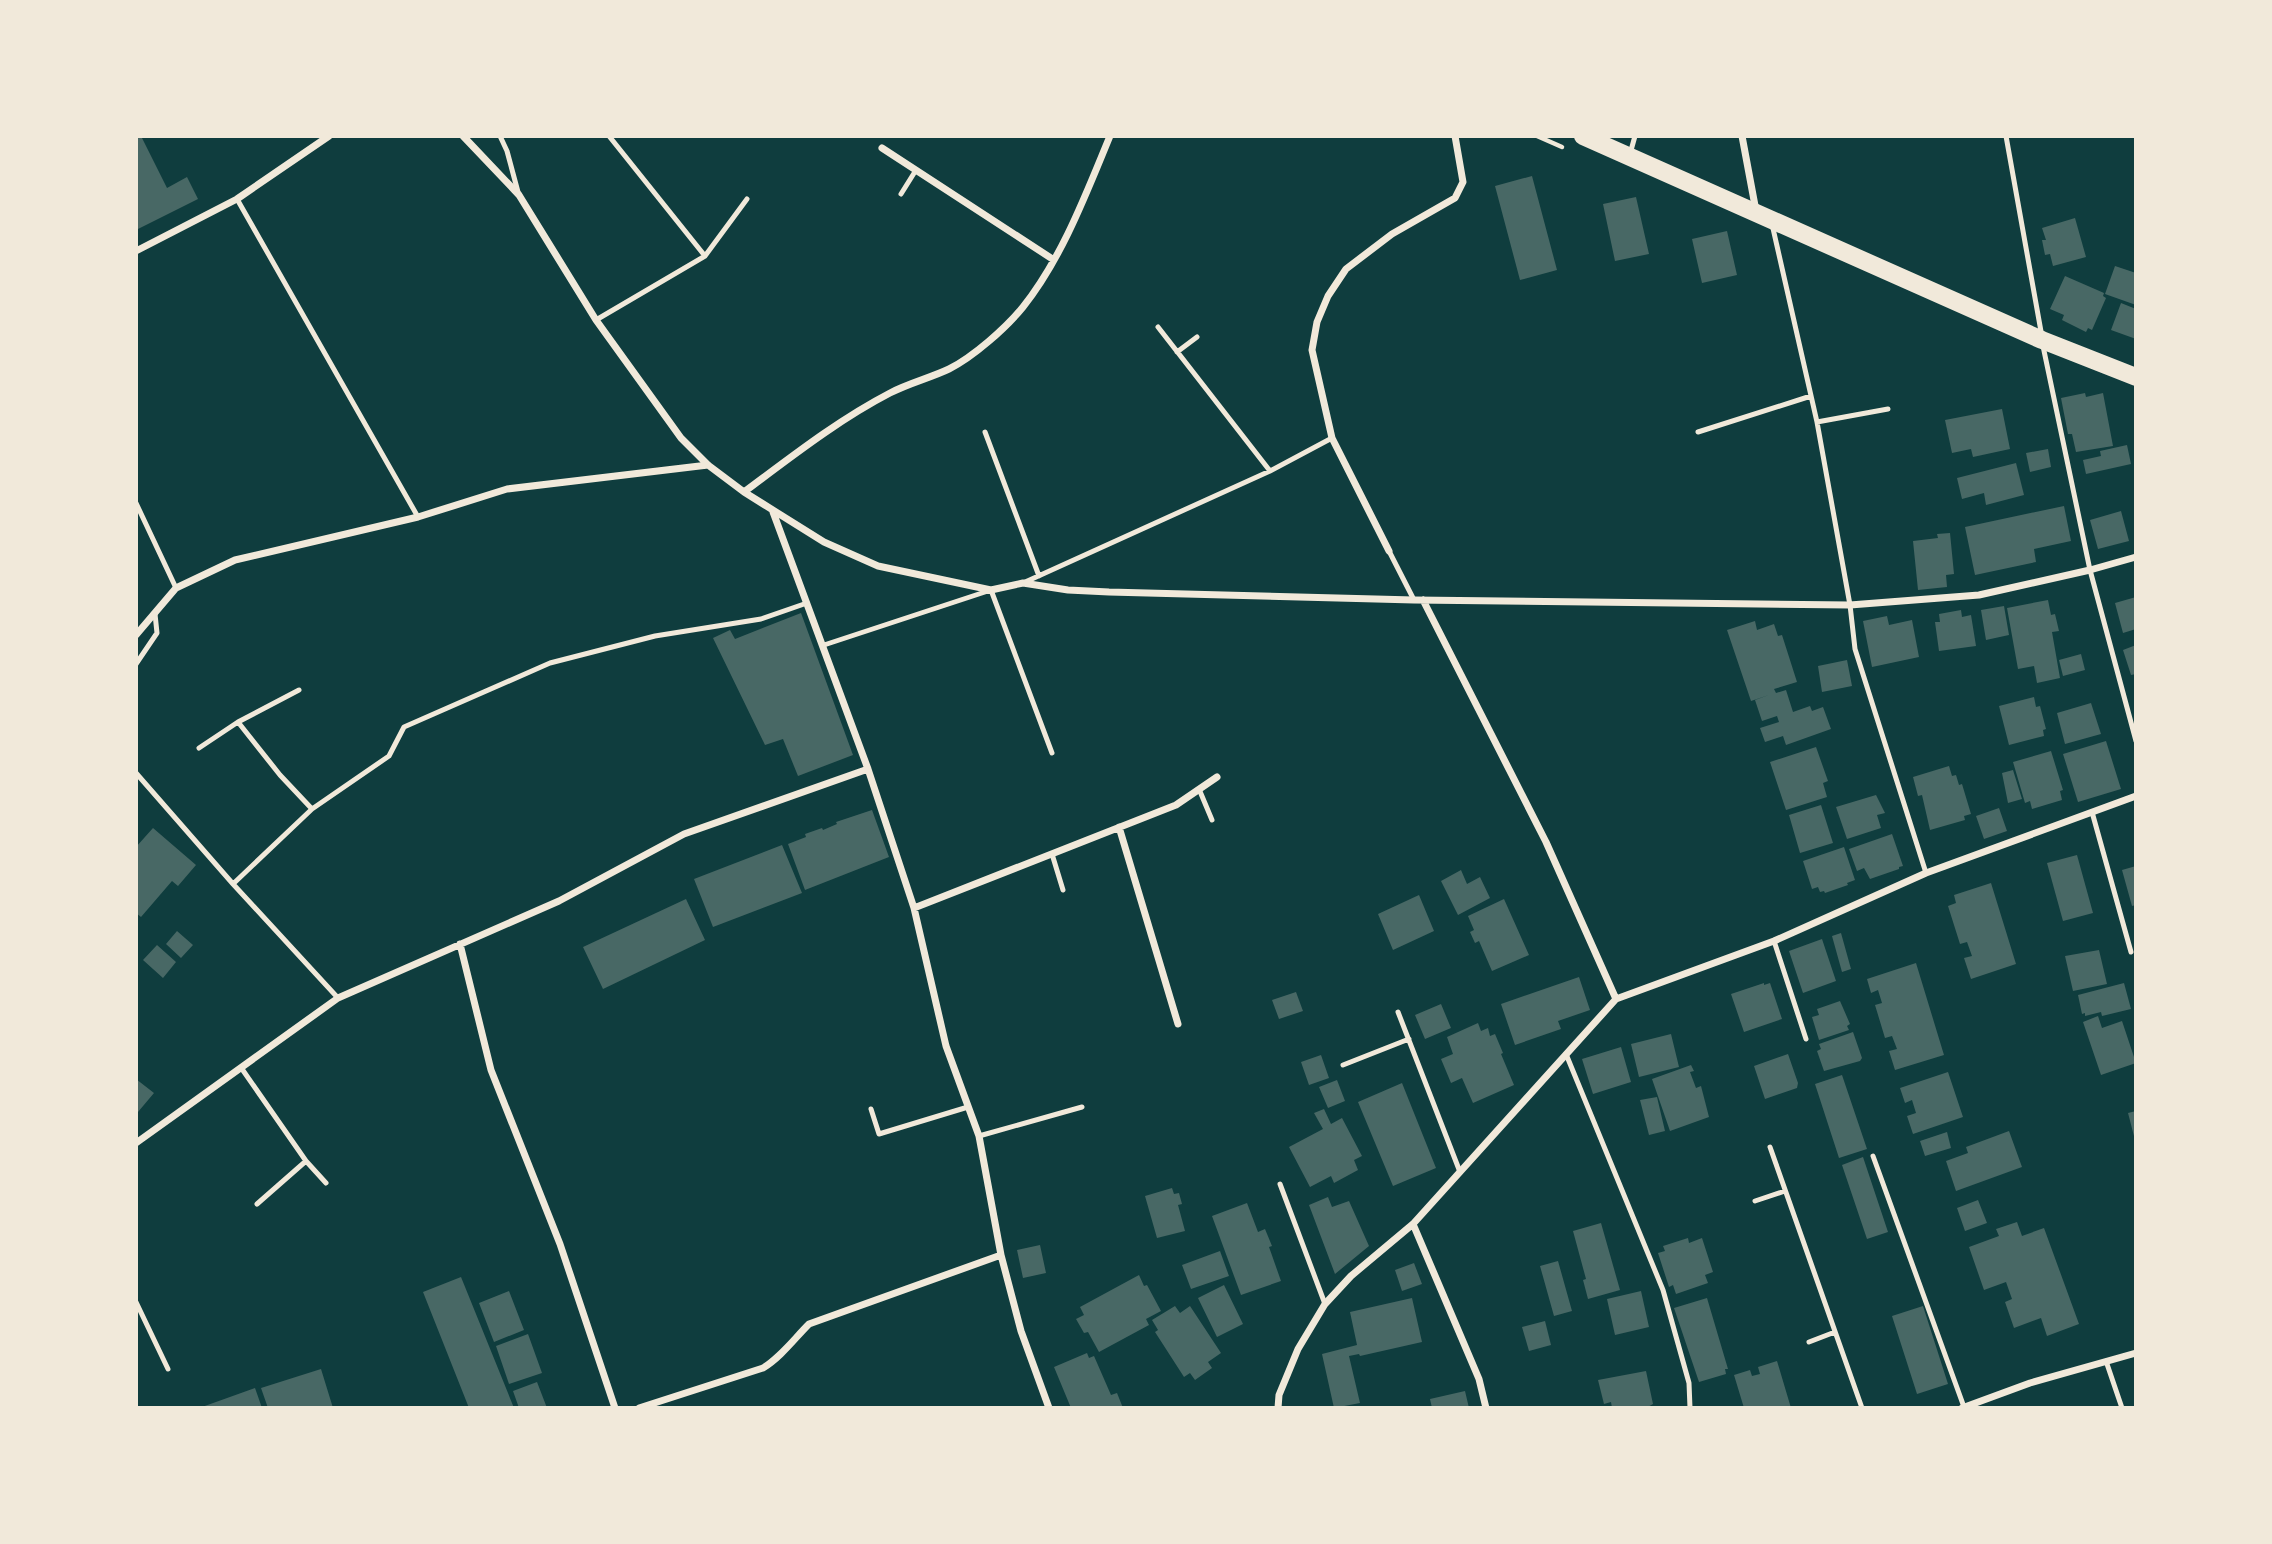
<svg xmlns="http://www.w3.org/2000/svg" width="2272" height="1544" viewBox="0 0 2272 1544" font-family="'Golos Text',sans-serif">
  <rect width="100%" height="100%" fill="#0f3d3e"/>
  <path fill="#486865" d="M136,136h5l26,52 20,-11 11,22 -62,31z
    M1532,176l25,94 -37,10 -25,-94z
    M1636,197l13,57 -34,7 -12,-57z
    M2075,218l11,39 -33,9 -3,-12 -5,1 -3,-15h4l-4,-12z
    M1727,231l10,44 -35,8 -10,-44z
    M2115,266l21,7v32l-31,-11z
    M2065,276l39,17 -1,3 3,2 -14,32 -4,-2 -2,4 -24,-12 2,-5 -14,-6z
    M2121,303l15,6v30l-25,-9z
    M2085,393l1,4 17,-4 10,53 -37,6 -4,-18h-4l-7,-36z
    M2002,409l8,40 -37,8 -2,-8 -19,4 -7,-33z
    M2127,445l4,19 -45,10 -3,-14 18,-4 -1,-5z
    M2048,449l3,18 -21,5 -4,-19z
    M2016,463l8,32 -38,10 -2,-12 -22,6 -5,-21z
    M2064,506l7,35 -37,8 2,13 -61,13 -10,-48z
    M2121,511l8,30 -31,8 -8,-29z
    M1950,533l4,41 -8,1 1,12 -29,3 -5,-49 25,-3 -1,-4z
    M2136,597v32l-13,4 -8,-30z
    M2048,600l3,15 4,-1 4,17 -7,1 8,46 -23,5 -3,-17 -16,3 -11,-61z
    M2004,606l5,29 -23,5 -5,-30z
    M1961,610l1,7 9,-2 5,31 -37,5 -4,-29h5l-1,-8z
    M801,613l52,142 -55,21 -15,-37 -18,6 -52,-107 17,-8 5,9z
    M1887,616l2,9 23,-5 7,37 -47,10 -9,-46z
    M1755,621l2,9 17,-6 4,12 4,-1 15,47 -23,7 2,4 10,-3 7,22 17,-6 2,5 11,-4 8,22 -45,16 -3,-9 -18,6 -5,-14 19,-6 -2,-6 -15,5 -7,-21 14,-5 -18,6 -24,-71z
    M2136,645v29l-5,1 -8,-25z
    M2081,654l4,16 -22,6 -4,-16z
    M1847,660l5,26 -30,6 -4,-26z
    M2034,697l2,10 4,-1 6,23 -3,1 1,6 -35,9 -10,-39z
    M2091,703l10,31 -36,10 -8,-31z
    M2106,741l15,48 -43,13 -15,-48z
    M1816,747l12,34 -5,2 4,14 -41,13 -16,-48z
    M2051,751l12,39 -3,1 2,9 -30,9 -2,-8 -5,2 -12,-41z
    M1949,766l3,10 4,-1 3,10 3,-1 9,30 -7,2 1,4 -35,10 -8,-35 -4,1 -5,-19z
    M2013,770l9,29 -14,4 -6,-30z
    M1876,795l9,18 -8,2 4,13 -34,11 -11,-32z
    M1821,805l12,38 -33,10 -11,-38z
    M1999,808l8,23 -23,8 -8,-23z
    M872,810l17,47 -84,33 -17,-46 18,-7 -1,-3 17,-6 1,2 14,-6 -1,-2z
    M153,828l43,37 -18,21 -6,-5 -31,36 -5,-4v-66z
    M1892,834l11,32 -4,1v2l-29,10 -6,-11 -7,3 -8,-22z
    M782,845l20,48 -89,34 -19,-48z
    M1844,847l11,33 -8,3 1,2 -23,8 -1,-2 -4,1 -2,-5 -6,2 -9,-28z
    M2077,855l16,58 -30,8 -16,-58z
    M2136,866v39l-4,1 -10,-36z
    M1461,870l6,14 13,-7 10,21 -32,17 -17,-34z
    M1991,883l25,81 -45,15 -7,-21 8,-2 -5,-14 -7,2 -12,-38 8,-3 -2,-8z
    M1419,895l15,36 -41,19 -15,-36z
    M686,899l19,41 -102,49 -20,-42z
    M1504,899l25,56 -37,16 -13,-30 -4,2 -5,-11 4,-2 -6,-14z
    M177,931l16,14 -12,13 -15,-14z
    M1841,933l10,36 -9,3 -10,-36z
    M1822,939l14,42 -33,12 -14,-42z
    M157,945l19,17 -13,16 -20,-18z
    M2099,950l8,34 -34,7 -8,-35z
    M1916,963l28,92 -49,15 -6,-19 8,-2 -5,-13 -7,2 -10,-33 7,-2 -4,-13 -7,3 -4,-14z
    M1579,977l11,33 -32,11 3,8 -46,16 -14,-41z
    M1764,983v2l6,-2 12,36 -38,13 -13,-38z
    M2124,983l7,26 -29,7 -1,-4 -16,4v-3l-3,1 -4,-19z
    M1296,992l7,19 -24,8 -7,-19z
    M1840,1001l10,23 -3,2 2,4 -30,10 -7,-23 7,-2 -2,-6z
    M1441,1004l10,24 -26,11 -10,-24z
    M2098,1016l4,12 20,-7 14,42 -35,12 -18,-53z
    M1478,1023l3,8 7,-3 2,8 5,-2 8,19 -2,1 13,31 -41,18 -11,-25 -11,5 -10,-24 12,-5 -6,-17z
    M1853,1032l9,26 -2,3 -36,10 -7,-20 4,-2 -2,-5z
    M1671,1034l8,33 -40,10 -8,-33z
    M1621,1047l10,35 -38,12 -11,-35z
    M1788,1054l10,29 -1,5 -32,11 -11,-33z
    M1321,1055l8,23 -20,7 -8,-23z
    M1691,1065l3,6 -4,1 6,16 5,-2 8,31 -39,14 -18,-52z
    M1948,1072l15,45 -50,17 -6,-18 9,-3 -4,-13 -7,3 -5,-15z
    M1842,1075l25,74 -28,9 -24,-74z
    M136,1079l18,14 -16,19 -2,-1z
    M1337,1080l8,21 -17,7 -9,-21z
    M1402,1083l34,85 -43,18 -35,-84z
    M1657,1097l8,34 -16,4 -9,-35z
    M1324,1109l7,15 11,-6 20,38 -8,4 4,10 -24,13 -3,-7 -21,11 -21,-40 34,-18 -9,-16z
    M2136,1111v29h-1l-7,-27z
    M2009,1131l13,36 -66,24 -10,-30 22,-8 -2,-6z
    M1947,1132l4,16 -26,8 -5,-15z
    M1863,1157l25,75 -21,7 -25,-74z
    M1172,1188l2,6 5,-1 3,11 -4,1 7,26 -28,7 -12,-42z
    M1328,1197l4,10 17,-6 20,45 -34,28 -26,-69z
    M1978,1200l9,23 -22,8 -8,-23z
    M1247,1203l11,29 7,-3 7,17 -3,1 12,34 -40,14 -29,-79z
    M2017,1222l5,14 22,-8 35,96 -32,12 -6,-18 -27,10 -9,-26 7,-3 -6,-17 -22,8 -15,-43 30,-11 -3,-7z
    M1601,1223l19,67 -32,9 -5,-19 3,-1 -13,-48z
    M1688,1238l1,5 13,-5 11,34 -8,3 3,8 -32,11 -3,-9 -4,2 -11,-34 7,-2 -2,-5z
    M1040,1245l6,28 -23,5 -6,-28z
    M1220,1251l9,25 -38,13 -9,-24z
    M1558,1261l14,50 -18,5 -14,-50z
    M1414,1263l8,21 -20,7 -7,-21z
    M1139,1275l5,11 3,-1 14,26 -15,8 3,6 -50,27 -11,-20 -4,1 -8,-14 8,-4 -4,-8z
    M461,1277l53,131h-45l-46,-116z
    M1224,1285l19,39 -26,13 -19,-39z
    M509,1291l15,39 -30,12 -15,-39z
    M1641,1291l8,36 -34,8 -8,-36z
    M1412,1298l10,44 -62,14 -1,-2 -10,2 11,47 -26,5 -12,-54 35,-9 -7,-33z
    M1707,1298l21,71h-3l1,5 -27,8 -25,-74z
    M1175,1306l5,7 10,-7 31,47 -13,9 4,6 -17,12 -5,-7 -6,4 -29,-45 3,-2 -6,-10z
    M1923,1306l25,78 -31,10 -25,-78z
    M1545,1321l6,24 -22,6 -7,-24z
    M528,1334l14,39 -33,11 -13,-38z
    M1087,1353l2,5 5,-2 17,39 6,-2 6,15h-52l-17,-41z
    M1777,1361l14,47h-47l-10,-33 16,-5 2,6 8,-2 -2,-7z
    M321,1369l12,39h-65l-7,-20z
    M1646,1371l7,33 -7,4h-34l-1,-6 -7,2 -6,-24z
    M537,1382l10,26h-28l-6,-17z
    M255,1388l7,20h-60v-1z
    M1465,1391l4,17h-37l-2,-9z"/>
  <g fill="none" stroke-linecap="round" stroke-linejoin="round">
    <path stroke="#f1e9da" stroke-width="4.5" d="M1537,136l25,11"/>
    <path stroke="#f1e9da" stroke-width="5" d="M500,136l7,15 11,41
      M609,136l96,120
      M2006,136l36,201
      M1630,154l5,-18
      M901,194l15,-24
      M237,199l181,318
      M1772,224l45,198 33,183 5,44 71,224
      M596,320l109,-64 42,-57
      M1158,327l112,144
      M2043,346l47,224 46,171
      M1177,352l20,-15
      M1817,422l71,-13
      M985,432l54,144
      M1698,432l113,-36
      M136,503l40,85
      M1389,551l25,49
      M1023,583l247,-112 62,-33
      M824,645l167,-55 61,163
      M136,664l21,-31 -2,-19
      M238,722l42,53 32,34
      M199,748l39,-26 61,-32
      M136,773l97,111 105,114
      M1199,789l13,31
      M2092,812l39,140
      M1052,854l11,36
      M233,884l79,-75 77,-53 15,-29 146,-64 105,-27 106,-17 46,-16
      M1774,941l32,98
      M1398,1012l62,160
      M1566,1054l97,236 26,93 1,25
      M1343,1065l66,-26
      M242,1069l64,92 20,22
      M871,1109l8,25 89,-27
      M979,1136l103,-29
      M1770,1147l92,261
      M1873,1156l91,251
      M1280,1184l45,120
      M1755,1201l30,-10
      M257,1204l49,-43
      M136,1302l32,67
      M1809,1342l26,-10
      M2106,1361l16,47"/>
    <path stroke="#f1e9da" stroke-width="7" d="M463,136l56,59 77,125 85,118 27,27 36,27 80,50 54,24 113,24 32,-7 45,7 41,2 305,8 436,5 129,-10 111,-25 46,-13
      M1742,136l14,75
      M882,148l172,112
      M136,251l101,-52 92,-63
      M744,492c47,-35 94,-72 146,-99 19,-10 40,-15 59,-24 24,-12 57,-41 74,-62 39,-49 63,-113 87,-171
      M773,512l95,257 46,139 32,138 33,90 22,119 20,76 28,77
      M1389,551l-57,-113 -20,-88 5,-28 11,-26 18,-27 46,-35 63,-36 8,-16 -8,-46
      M1423,600l123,242 70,157
      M136,635l40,-47 59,-28 183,-43 89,-28 201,-24
      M1119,827l59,197
      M914,908l262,-103 41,-28
      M460,944l31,126 69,174 55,164
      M136,1143l202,-145 221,-97 125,-67 184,-65
      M1413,1224l66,155 7,29
      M639,1408l124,-40c18,-11 31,-29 46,-44l192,-69
      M1278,1408l1,-13 19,-46 27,-45 26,-28 62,-52 203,-225 158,-58 152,-68 210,-77
      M1962,1408l68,-25 106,-30"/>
    <path stroke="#f1e9da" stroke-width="18" d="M1583,136l459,204 94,37"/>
  </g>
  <rect width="2272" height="1544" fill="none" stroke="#f1e9da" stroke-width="276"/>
</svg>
